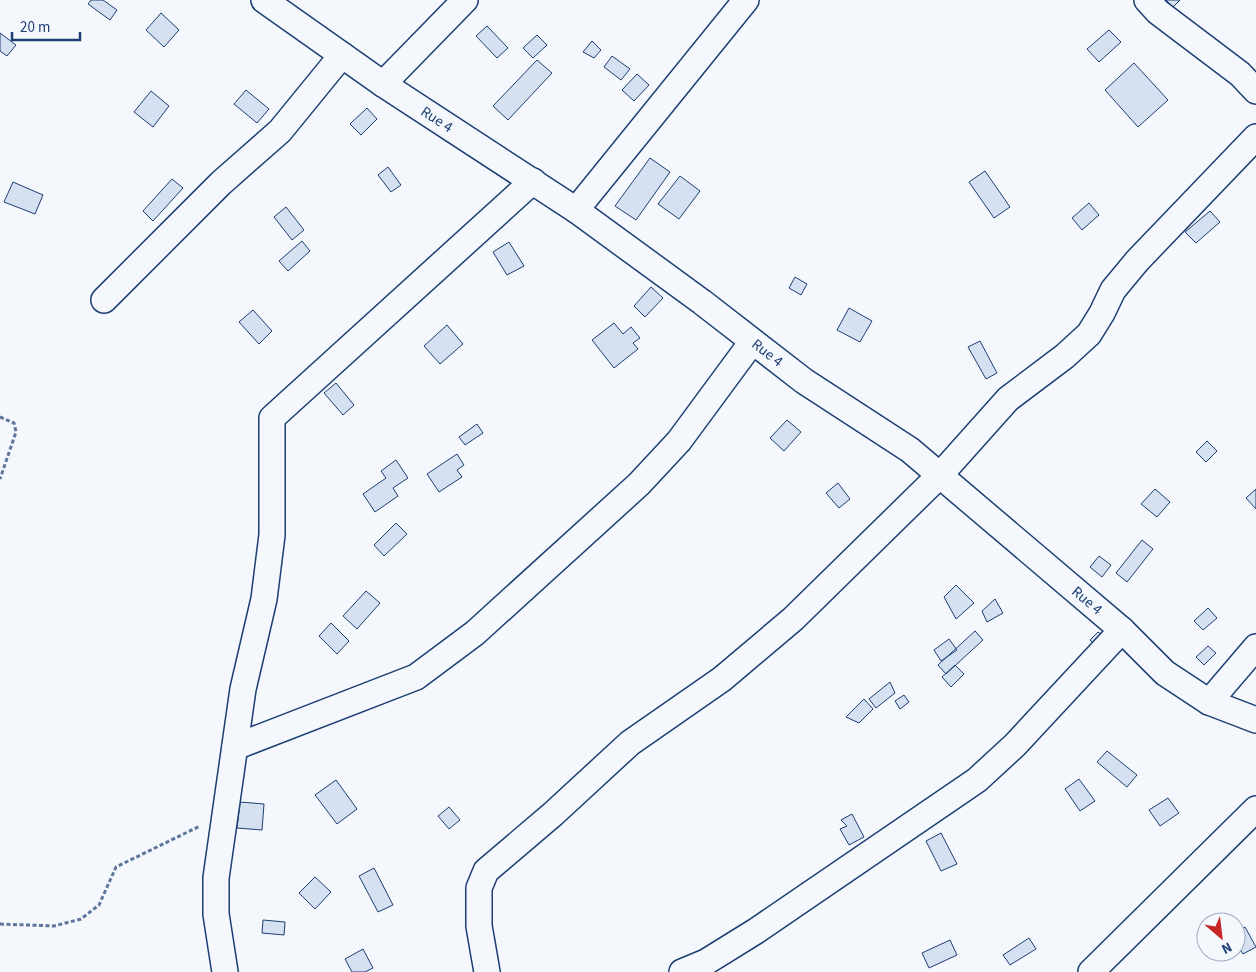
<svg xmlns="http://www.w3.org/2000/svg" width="1256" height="972" viewBox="0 0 1256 972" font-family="'Source Sans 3',sans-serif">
  <rect width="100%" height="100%" fill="#f4f7fb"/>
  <path fill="#d5e0f0" stroke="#1d3f73" d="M91,0h12l14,10 -7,10 -22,-16z
    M1166,0h14l-7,7z
    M161,13l18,17 -15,17 -18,-17z
    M487,26l21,22 -11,10 -21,-22z
    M1109,30l12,12 -22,20 -12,-13z
    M0,33l16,12 -9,11 -7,-5z
    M537,35l10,10 -14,13 -10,-10z
    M592,41l9,9 -7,8 -11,-6z
    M612,56l18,13 -9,11 -17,-13z
    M537,60l15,13 -44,47 -15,-14z
    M1134,63l34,37 -30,27 -33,-37z
    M637,74l12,11 -15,16 -12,-11z
    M246,90l23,19 -12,14 -23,-19z
    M151,91l18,15 -16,21 -19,-15z
    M367,108l10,11 -16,16 -11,-11z
    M650,158l20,14 -34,48 -21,-14z
    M388,167l13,18 -10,7 -13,-17z
    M985,171l25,36 -16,11 -25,-36z
    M680,176l20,15 -21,28 -21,-15z
    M172,179l11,9 -30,33 -10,-10z
    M13,182l30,13 -8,19 -31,-12z
    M1089,203l10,12 -17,15 -10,-12z
    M286,207l18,23 -12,10 -18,-23z
    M1210,211l10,11 -24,21 -11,-11z
    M302,241l8,10 -22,20 -9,-10z
    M509,242l15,24 -17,9 -14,-23z
    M795,277l12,7 -6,11 -12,-7z
    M651,287l12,11 -18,19 -11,-11z
    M849,308l23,13 -12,21 -23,-12z
    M253,310l19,21 -13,13 -20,-22z
    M614,323l9,11 8,-7 9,11 -7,5 5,6 -24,19 -22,-28z
    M447,325l16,19 -23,20 -16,-18z
    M980,341l17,32 -11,6 -18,-32z
    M336,383l18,22 -11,10 -19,-22z
    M787,420l14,12 -17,19 -14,-13z
    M477,424l6,9 -18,12 -6,-8z
    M1207,441l10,10 -11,11 -10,-10z
    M457,454l7,11 -7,5 5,7 -23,15 -12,-18z
    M396,460l12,18 -15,10 5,8 -23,16 -12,-18 23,-16 -5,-7z
    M838,483l12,16 -11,9 -13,-15z
    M1155,489l15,13 -13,15 -16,-13z
    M1256,489v20l-10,-11z
    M396,523l11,11 -23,22 -10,-11z
    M1142,540l11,9 -26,33 -11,-9z
    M1099,556l12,9 -9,12 -12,-10z
    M956,585l18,18 -18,16 -12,-22z
    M366,591l14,12 -23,26 -14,-13z
    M995,599l8,14 -16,9 -5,-11z
    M1208,608l9,10 -14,12 -9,-9z
    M331,623l18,18 -12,13 -18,-18z
    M975,631l8,9 -37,34 -8,-9z
    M1098,632l9,6 -10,9 -7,-7z
    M949,639l8,11 -16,11 -7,-11z
    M1208,646l8,7 -12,12 -8,-8z
    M955,665l9,9 -13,13 -9,-10z
    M890,682l5,11 -19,15 -7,-9z
    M904,695l5,7 -9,7 -5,-8z
    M864,699l9,10 -14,14 -13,-6z
    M1107,751l30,24 -10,12 -30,-25z
    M1079,779l16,22 -15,10 -15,-22z
    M336,780l21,29 -20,15 -22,-29z
    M1168,798l11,15 -19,13 -11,-16z
    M240,802l24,2 -2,26 -25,-2z
    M449,807l11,13 -11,9 -11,-13z
    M852,814l12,23 -15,8 -9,-16 7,-3 -6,-6z
    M941,833l16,31 -16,7 -15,-30z
    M374,868l19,37 -15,7 -19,-36z
    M315,877l16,15 -16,17 -16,-16z
    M263,920l22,2 -1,13 -22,-2z
    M1245,927l11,20 -13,7 -7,-11v-11z
    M1029,938l7,11 -26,16 -7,-10z
    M950,940l7,15 -28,13 -7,-15z
    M363,949l10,19 -8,4h-13l-7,-13z"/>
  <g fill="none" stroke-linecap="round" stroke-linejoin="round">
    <g stroke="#1d3f73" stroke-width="28">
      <g id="minor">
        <path id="s1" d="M264,0l119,84 193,126 126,92 102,79 106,69 212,180 43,43 44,29 47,18"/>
        <path d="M1147,0l11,12 82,62 16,17"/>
        <path d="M383,84l82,-84"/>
        <path d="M576,210l170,-210"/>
        <path d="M104,300l117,-117 59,-52 62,-76"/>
        <path d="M1209,702l47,-55"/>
        <path d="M235,747l181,-70 59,-44 164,-149 40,-43 73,-99"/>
        <path d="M225,972l-9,-58v-36l27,-189 21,-90 8,-64v-117l261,-237"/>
        <path d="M487,972l-8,-46v-38l7,-17 67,-57 77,-71 92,-64 71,-60 148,-145 67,-75 57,-43 24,-22 13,-21 11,-23 24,-29 119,-124"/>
        <path d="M682,972l24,-10 50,-31 221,-151 38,-35 107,-115"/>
        <path d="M1091,972l165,-163"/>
      </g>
    </g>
    <path stroke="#5e769c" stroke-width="3" stroke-dasharray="4 2.5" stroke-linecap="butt" d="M0,417l14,6 2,9 -16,47
      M0,924l54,2 27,-7 18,-14 17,-38 84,-41"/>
    <use href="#minor" stroke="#f4f7fb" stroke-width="25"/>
  </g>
  <g text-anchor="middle" stroke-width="4" stroke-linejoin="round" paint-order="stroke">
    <g font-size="15" fill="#1d3f73" stroke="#f4f7fb">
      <text dy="5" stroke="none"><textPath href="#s1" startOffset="210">Rue 4</textPath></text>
      <text dy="5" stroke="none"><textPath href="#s1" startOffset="615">Rue 4</textPath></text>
      <text dy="5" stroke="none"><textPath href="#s1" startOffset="1020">Rue 4</textPath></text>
    </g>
  </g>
  <g transform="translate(1221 937) rotate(152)"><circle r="24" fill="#f4f7fb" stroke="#9eadc5"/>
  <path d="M0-4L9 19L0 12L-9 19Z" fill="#c62828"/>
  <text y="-8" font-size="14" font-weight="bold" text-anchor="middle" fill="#1d3f73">N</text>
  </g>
  <path d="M12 32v8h68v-8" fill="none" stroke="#1d3f73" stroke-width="2.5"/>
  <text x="20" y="32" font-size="15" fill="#1d3f73" stroke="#f4f7fb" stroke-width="4" paint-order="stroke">20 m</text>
</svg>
